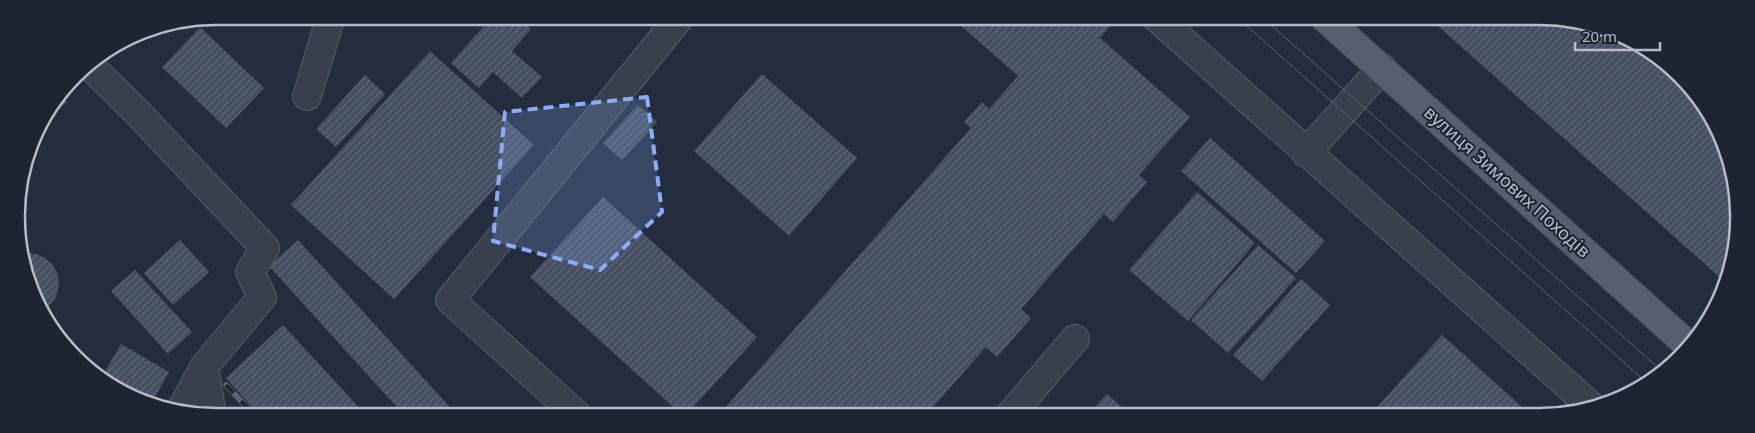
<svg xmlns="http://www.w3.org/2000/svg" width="1755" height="433" viewBox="0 0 1755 433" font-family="'Noto Sans',sans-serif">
  <defs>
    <pattern id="building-hatch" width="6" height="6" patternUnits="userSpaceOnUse" patternTransform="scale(1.25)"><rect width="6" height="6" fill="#454f62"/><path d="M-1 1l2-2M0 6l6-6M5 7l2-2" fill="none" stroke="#5d6677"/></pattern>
  </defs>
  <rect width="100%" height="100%" fill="#242d3e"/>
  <path fill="url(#building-hatch)" d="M492,17h26l13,12 -19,22 30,26 -20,21 -29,-26 -14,16 -28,-25z
    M579,17h15l-6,7z
    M951,17h167l-18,21 90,79 -51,58 8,7 -34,40 -9,-8 -83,95 10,9 -34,39 -11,-10 -60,68h-207l252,-287 -7,-6 18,-20 7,7 29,-33z
    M1429,18h136l74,25 59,52 34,70 5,78 -12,39z
    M200,27l64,61 -38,40 -64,-61z
    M430,51l104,94 -140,154 -103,-94z
    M762,74l95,84 -68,78 -95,-85z
    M365,75l20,19 -49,53 -20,-18z
    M62,96l5,6 -19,17 -3,-2z
    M638,105l19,17 -35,38 -19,-17z
    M1210,138l115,103 -29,32 -115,-102z
    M1197,192l58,51 -67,78 -59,-51z
    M603,197l154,140 -71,78h-4l-152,-138z
    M180,240l29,32 -36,33 -29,-32z
    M298,240l159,175h-53l-135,-149z
    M1258,245l38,33 -68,75 -37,-33z
    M27,253l10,1 8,4 7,6 5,8 2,10 -1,9 -3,8 -11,12 -21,-42 -1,-15z
    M135,270l57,62 -24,22 -57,-63z
    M1301,279l29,26 -68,76 -29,-26z
    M283,325l83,90h-107l-33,-37z
    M1442,335l89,80h-161z
    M121,344l48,28 -17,30 -35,-12 -15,-13z
    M1107,394l24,21h-43z"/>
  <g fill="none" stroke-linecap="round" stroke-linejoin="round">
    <g stroke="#535b69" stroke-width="30">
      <path id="minor" d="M1156,17l436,390
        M88,64l48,47 129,137 -15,24 12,25 -58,70 -24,45
        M307,96l24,-80
        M1306,153l76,-85
        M204,367l8,48
        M577,415l-127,-115 230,-283
        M1010,415l65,-76"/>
    </g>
    <g stroke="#414957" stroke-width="30">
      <path id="major" d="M1325,18l364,328"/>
    </g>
    <use href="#minor" stroke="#38404e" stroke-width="28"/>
    <use href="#major" stroke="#565f6e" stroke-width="28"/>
    <path stroke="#5a6375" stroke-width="1" d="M1238,18l408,364
      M1263,18l399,353"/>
    <g stroke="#5a6375" stroke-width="5.5">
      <path id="rail" d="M226,385l28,30"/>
    </g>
    <use href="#rail" stroke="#1d2533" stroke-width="4" stroke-dasharray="11" stroke-linecap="butt"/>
  </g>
  <path fill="#8badf8" fill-opacity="0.2" stroke="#8badf8" stroke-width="4" stroke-dasharray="10 6" stroke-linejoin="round" d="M647,97l15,115 -62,58 -107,-29 12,-129z"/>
  <g text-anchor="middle" stroke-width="4" stroke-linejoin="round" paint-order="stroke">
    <g font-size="18" fill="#b4bbc9" stroke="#1d2533">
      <text transform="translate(1507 182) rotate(42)" y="6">вулиця Зимових Походів</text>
    </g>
  </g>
  <path d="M0 0H1755V433H0ZM216 25H1539A191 191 0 0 1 1730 216V217A191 191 0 0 1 1539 408H216A191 191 0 0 1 25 217V216A191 191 0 0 1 216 25Z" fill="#1d2533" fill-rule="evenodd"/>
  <path fill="none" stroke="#b4bbc9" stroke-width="2.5" d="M216 25H1539A191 191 0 0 1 1730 216V217A191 191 0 0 1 1539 408H216A191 191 0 0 1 25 217V216A191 191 0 0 1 216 25Z"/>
  <path d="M1575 42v8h85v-8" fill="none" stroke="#b4bbc9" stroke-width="2.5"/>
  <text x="1582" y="42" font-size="15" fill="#b4bbc9" stroke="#1d2533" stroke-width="4" paint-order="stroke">20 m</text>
</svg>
